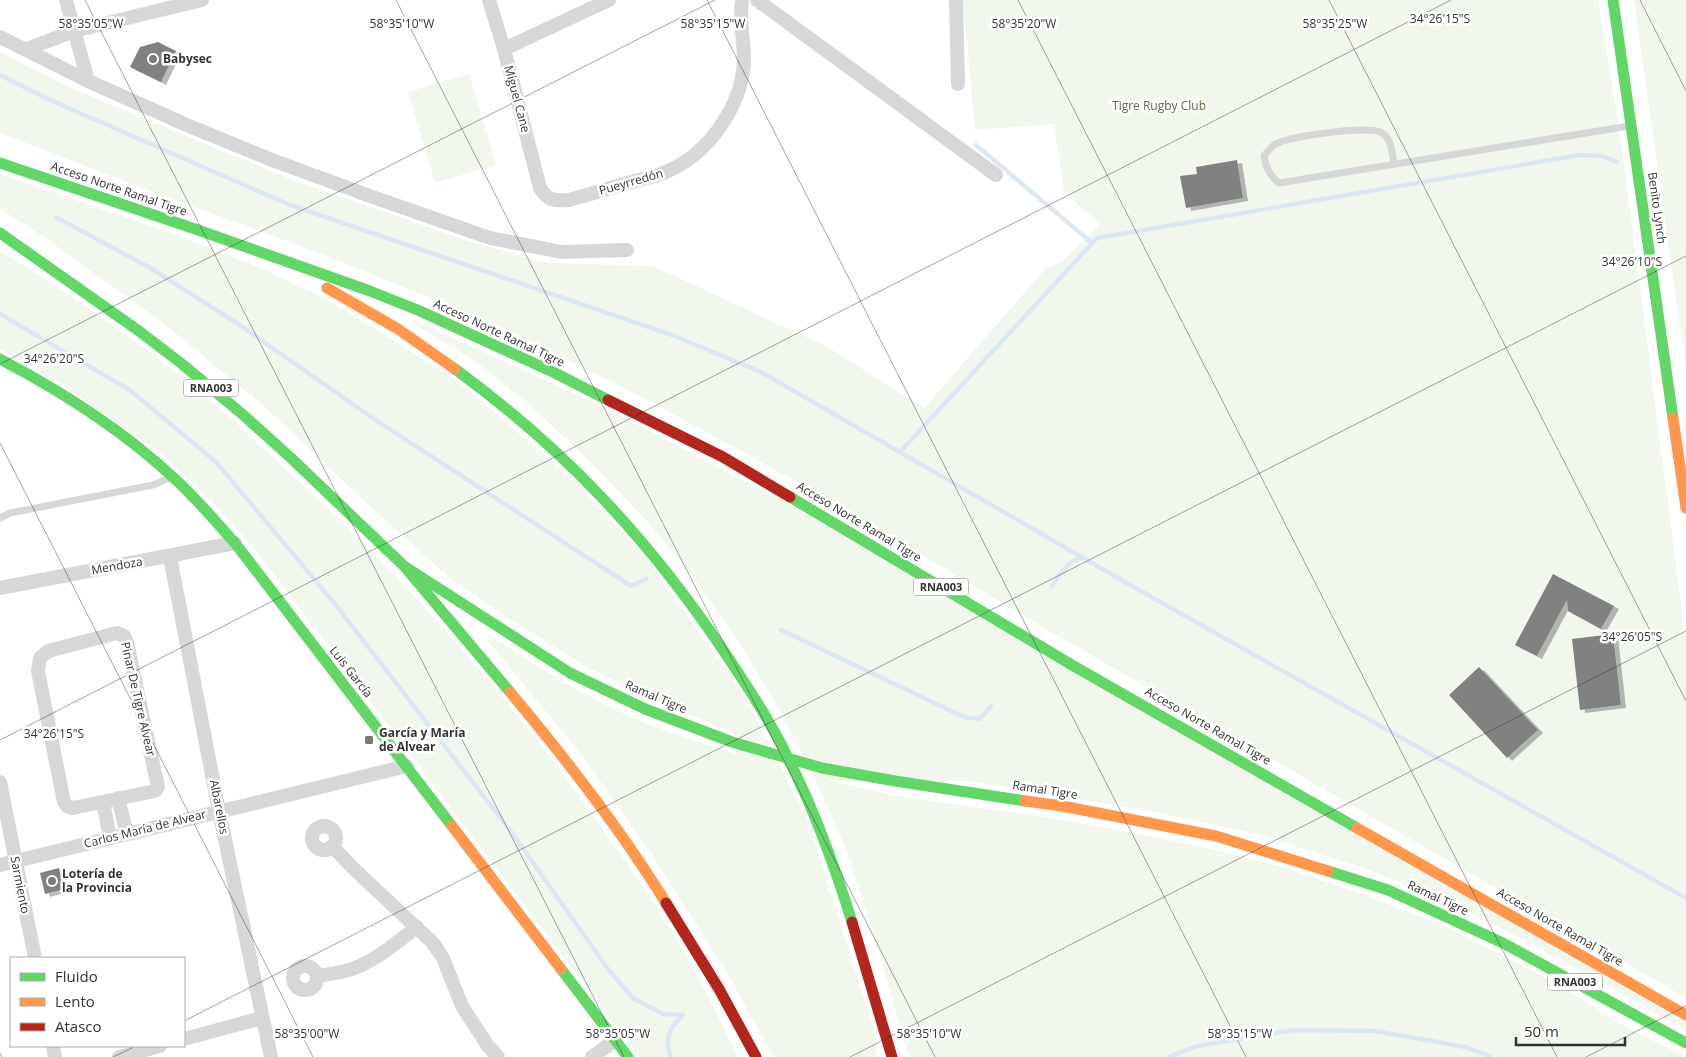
<svg xmlns="http://www.w3.org/2000/svg" width="1686" height="1057" viewBox="0 0 1686 1057" font-family="'Open Sans',sans-serif">
  <defs>
    <filter id="shadow"><feDropShadow dx="5" dy="3" stdDeviation="0" flood-color="#0004"/></filter>
  </defs>
  <rect width="100%" height="100%" fill="#fff"/>
  <path fill="#f2f7ee" d="M963,0h635l23,140 65,503v355l-654,-377 -216,-129 -171,-93 -139,-70 -184,-75 -193,-71 -129,-50v-81l78,39 210,87 177,62 82,23 106,3 173,80 98,62 122,-140 17,-7 37,-37 -36,-32 -10,-68 -79,6z
    M1634,0h52v370z
    M469,74l27,91 -61,18 -27,-91z
    M0,174l171,59 90,35 73,35 121,76 121,103 73,79 95,134 64,125 64,204 6,33h-105l-47,-86 -73,-114 -69,-99 -97,-118 1,-6c39,26 79,51 122,73 40,20 83,33 126,47l-4,-22 -82,-34 -67,-33 -77,-48 -60,-42 -84,-76 -95,-90 -105,-87 -124,-89 -38,-24z
    M0,251c71,43 140,91 204,144 26,21 50,45 74,67 124,112 236,238 330,375 26,38 55,76 77,116 19,34 36,69 53,104h-99l-378,-500 -41,-47 -58,-55 -96,-68 -66,-38z
    M414,320l192,88 179,94 901,521v7l-153,-85 -75,-39 -89,-36 -112,-36 -117,-25 -171,-28h-138l71,16 144,20 109,20 62,13 62,16 83,28 85,33 96,49 93,56 50,25h-777l-28,-98 -33,-105 -31,-70 -40,-79 -39,-64 -44,-63 -48,-58 -55,-57 -58,-55 -57,-46 -64,-39z"/>
  <g fill="none" stroke-linecap="round" stroke-linejoin="round">
    <path stroke="#dbe8f4" stroke-width="4.5" d="M0,75l48,24 242,106 382,130 89,37 371,214 554,312
      M976,145l116,98
      M56,217l96,52 86,55 139,97 254,165 15,-7
      M0,314l131,77 85,71 119,142 177,229 96,136 25,29 30,16 20,1
      M901,451l196,-213 483,-83 22,1 15,6
      M1052,586c7,-12 17,-26 31,-29
      M781,630l183,87 16,2 11,-13
      M671,1057c-7,-19 -2,-29 12,-42
      M1168,1057l30,-11 95,-16 82,1 90,16 25,9"/>
  </g>
  <path fill="#818181" filter="url(#shadow)" d="M158,42l18,9 -15,31 -31,-15 10,-20z
    M1237,160l6,38 -57,10 -6,-32 17,-2 -1,-7z
    M1553,574l61,32 -13,23 -33,-18 -1,-11 -30,56 -22,-11z
    M1613,634l8,71 -41,5 -8,-71z
    M1479,667l59,63 -31,28 -58,-63z
    M59,868l5,21 -19,5 -5,-21z"/>
  <g fill="none" stroke-linecap="round" stroke-linejoin="round">
    <path stroke="#d7d7d7" stroke-width="7" d="M1394,164c-2,-10 -2,-25 -12,-31 -12,-8 -90,3 -104,10 -6,2 -10,8 -14,13 2,11 5,19 15,27l350,-57
      M0,518l10,-5 143,-28 19,-8"/>
    <path stroke="#d7d7d7" stroke-width="14" d="M66,0l22,81
      M489,0l15,49 36,139c8,13 15,13 29,12 22,-6 44,-13 66,-19 11,-3 23,-5 33,-10 41,-18 74,-65 76,-110 0,-21 -5,-41 -2,-61
      M757,0l239,175
      M956,0l2,84
      M0,37l88,44 101,45 83,34 98,36 120,42 72,14 65,-2
      M27,49l47,-18 128,-31
      M504,49l105,-49
      M170,557l49,254 52,246
      M0,588l235,-45
      M117,633l7,3 3,7 31,144 -3,4 -82,17 -6,-2 -3,-4 -26,-131 2,-13 8,-7z
      M0,782l35,176
      M118,798l9,36
      M103,802l7,36
      M312 838a12 12 0 1 1 24 0a12 12 0 1 1-24 0Z
      M332,846l22,23 79,74 10,15 19,48 26,40 10,11
      M0,865l407,-99
      M293 978a12 12 0 1 1 24 0a12 12 0 1 1-24 0Z
      M317,976c12,-2 24,-3 35,-7 25,-9 44,-26 65,-42
      M184,1039l78,-21
      M53,1046l2,11
      M119,1057l41,-11
      M592,1057l23,-17"/>
    <path stroke="#63d668" stroke-width="11" d="M1613,0l60,418
      M0,163l198,67 172,61 50,20 135,62 53,27
      M0,233l139,98 43,33 59,49 50,45 113,108 106,126
      M0,359c63,33 123,71 175,120 22,20 40,42 60,64l217,283
      M455,369c108,79 191,167 266,278 24,36 49,73 68,113 26,52 46,107 63,162
      M790,497l282,168 285,163
      M404,566l166,107 75,36 87,33 90,26 73,13 130,20
      M1328,871l60,19 115,53 183,100
      M561,969l67,88"/>
    <path stroke="#ff974d" stroke-width="11" d="M327,288l71,41 57,40
      M1673,418l13,90
      M510,692c56,67 110,136 156,211
      M1025,801l37,5 154,30 112,35
      M452,826l109,143
      M1357,828l329,187"/>
    <path stroke="#b3261e" stroke-width="11" d="M608,400l115,57 67,40
      M666,903l53,86 37,68
      M852,922l40,135"/>
  </g>
  <path fill="none" stroke="#333" stroke-width="1" stroke-opacity="0.45" d="M85,0l539,1057M396,0l539,1057M707,0l539,1057M1018,0l539,1057M1329,0l357,701M1640,0l46,91M0,364l715,-364M0,443l313,614M0,740l1451,-740M184,1021l1502,-765M0,1053l2,4M113,1057l23,-11M850,1057l836,-426M1586,1057l100,-51"/>
  <g fill="#7a7a7a" stroke="#fff" stroke-width="2">
    <circle cx="153" cy="59" r="5"/>
    <rect x="364" y="735" width="10" height="10" rx="2.5"/>
    <circle cx="52" cy="881" r="5"/>
  </g>
  <g text-anchor="middle" stroke-width="5" stroke-linejoin="round" paint-order="stroke">
    <g fill="#fff" stroke="#707070" stroke-width="1">
      <rect x="183.5" y="379.5" width="55" height="17" rx="4"/>
      <rect x="913.5" y="578.5" width="55" height="17" rx="4"/>
      <rect x="1547.5" y="973.5" width="55" height="17" rx="4"/>
    </g>
    <g font-size="11" font-weight="bold" fill="#333">
      <text x="211" y="392">RNA003</text>
      <text x="941" y="591">RNA003</text>
      <text x="1575" y="986">RNA003</text>
    </g>
    <g font-size="12" font-weight="bold" fill="#333" stroke="#fff" text-anchor="start">
      <text x="163" y="63">Babysec</text>
      <text x="379" y="737">García y María<tspan x="379" dy="14">de Alvear</tspan></text>
      <text x="62" y="878">Lotería de<tspan x="62" dy="14">la Provincia</tspan></text>
    </g>
    <g font-size="12" fill="#333" stroke="#fff">
      <text transform="translate(517 99) rotate(75)" y="4">Miguel Cane</text>
      <text transform="translate(631 182) rotate(-16)" y="4">Pueyrredón</text>
      <text transform="translate(119 189) rotate(19)" y="4">Acceso Norte Ramal Tigre</text>
      <text transform="translate(1657 208) rotate(82)" y="4">Benito Lynch</text>
      <text transform="translate(499 333) rotate(25)" y="4">Acceso Norte Ramal Tigre</text>
      <text transform="translate(859 522) rotate(31)" y="4">Acceso Norte Ramal Tigre</text>
      <text transform="translate(117 566) rotate(-10)" y="4">Mendoza</text>
      <text transform="translate(351 672) rotate(52)" y="4">Luis García</text>
      <text transform="translate(656 697) rotate(23)" y="4">Ramal Tigre</text>
      <text transform="translate(138 699) rotate(77)" y="4">Pinar De Tigre Alvear</text>
      <text transform="translate(1208 726) rotate(30)" y="4">Acceso Norte Ramal Tigre</text>
      <text transform="translate(1045 790) rotate(9)" y="4">Ramal Tigre</text>
      <text transform="translate(219 807) rotate(79)" y="4">Albarellos</text>
      <text transform="translate(145 829) rotate(-14)" y="4">Carlos María de Alvear</text>
      <text transform="translate(20 885) rotate(79)" y="4">Sarmiento</text>
      <text transform="translate(1438 898) rotate(25)" y="4">Ramal Tigre</text>
      <text transform="translate(1560 927) rotate(30)" y="4">Acceso Norte Ramal Tigre</text>
    </g>
    <g font-size="12" fill="#4f743b" stroke="#fff">
      <text x="1159" y="110">Tigre Rugby Club</text>
    </g>
  </g>
  <g font-size="12" text-anchor="middle" fill="#333" stroke="#fff" stroke-width="5" stroke-linejoin="round" paint-order="stroke">
    <text x="1440" y="23">34°26'15"S</text>
    <text x="91" y="28">58°35'05"W</text>
    <text x="402" y="28">58°35'10"W</text>
    <text x="713" y="28">58°35'15"W</text>
    <text x="1024" y="28">58°35'20"W</text>
    <text x="1335" y="28">58°35'25"W</text>
    <text x="1632" y="266">34°26'10"S</text>
    <text x="54" y="363">34°26'20"S</text>
    <text x="1632" y="641">34°26'05"S</text>
    <text x="54" y="738">34°26'15"S</text>
    <text x="307" y="1038">58°35'00"W</text>
    <text x="618" y="1038">58°35'05"W</text>
    <text x="929" y="1038">58°35'10"W</text>
    <text x="1240" y="1038">58°35'15"W</text>
  </g>
  <rect x="10" y="957" width="175" height="90" fill="#ffffff" stroke="#adadad"/>
  <rect x="20" y="973" width="25" height="8" fill="#63d668" stroke="#adadad"/>
  <text x="55" y="982" font-size="15" fill="#333333">Fluido</text>
  <rect x="20" y="998" width="25" height="8" fill="#ff974d" stroke="#adadad"/>
  <text x="55" y="1007" font-size="15" fill="#333333">Lento</text>
  <rect x="20" y="1023" width="25" height="8" fill="#b3261e" stroke="#adadad"/>
  <text x="55" y="1032" font-size="15" fill="#333333">Atasco</text>
  <path d="M1516 1037v8h109v-8" fill="none" stroke="#333333" stroke-width="2.5"/>
  <text x="1524" y="1037" font-size="15" fill="#333333" stroke="#ffffff" stroke-width="4" paint-order="stroke">50 m</text>
</svg>
